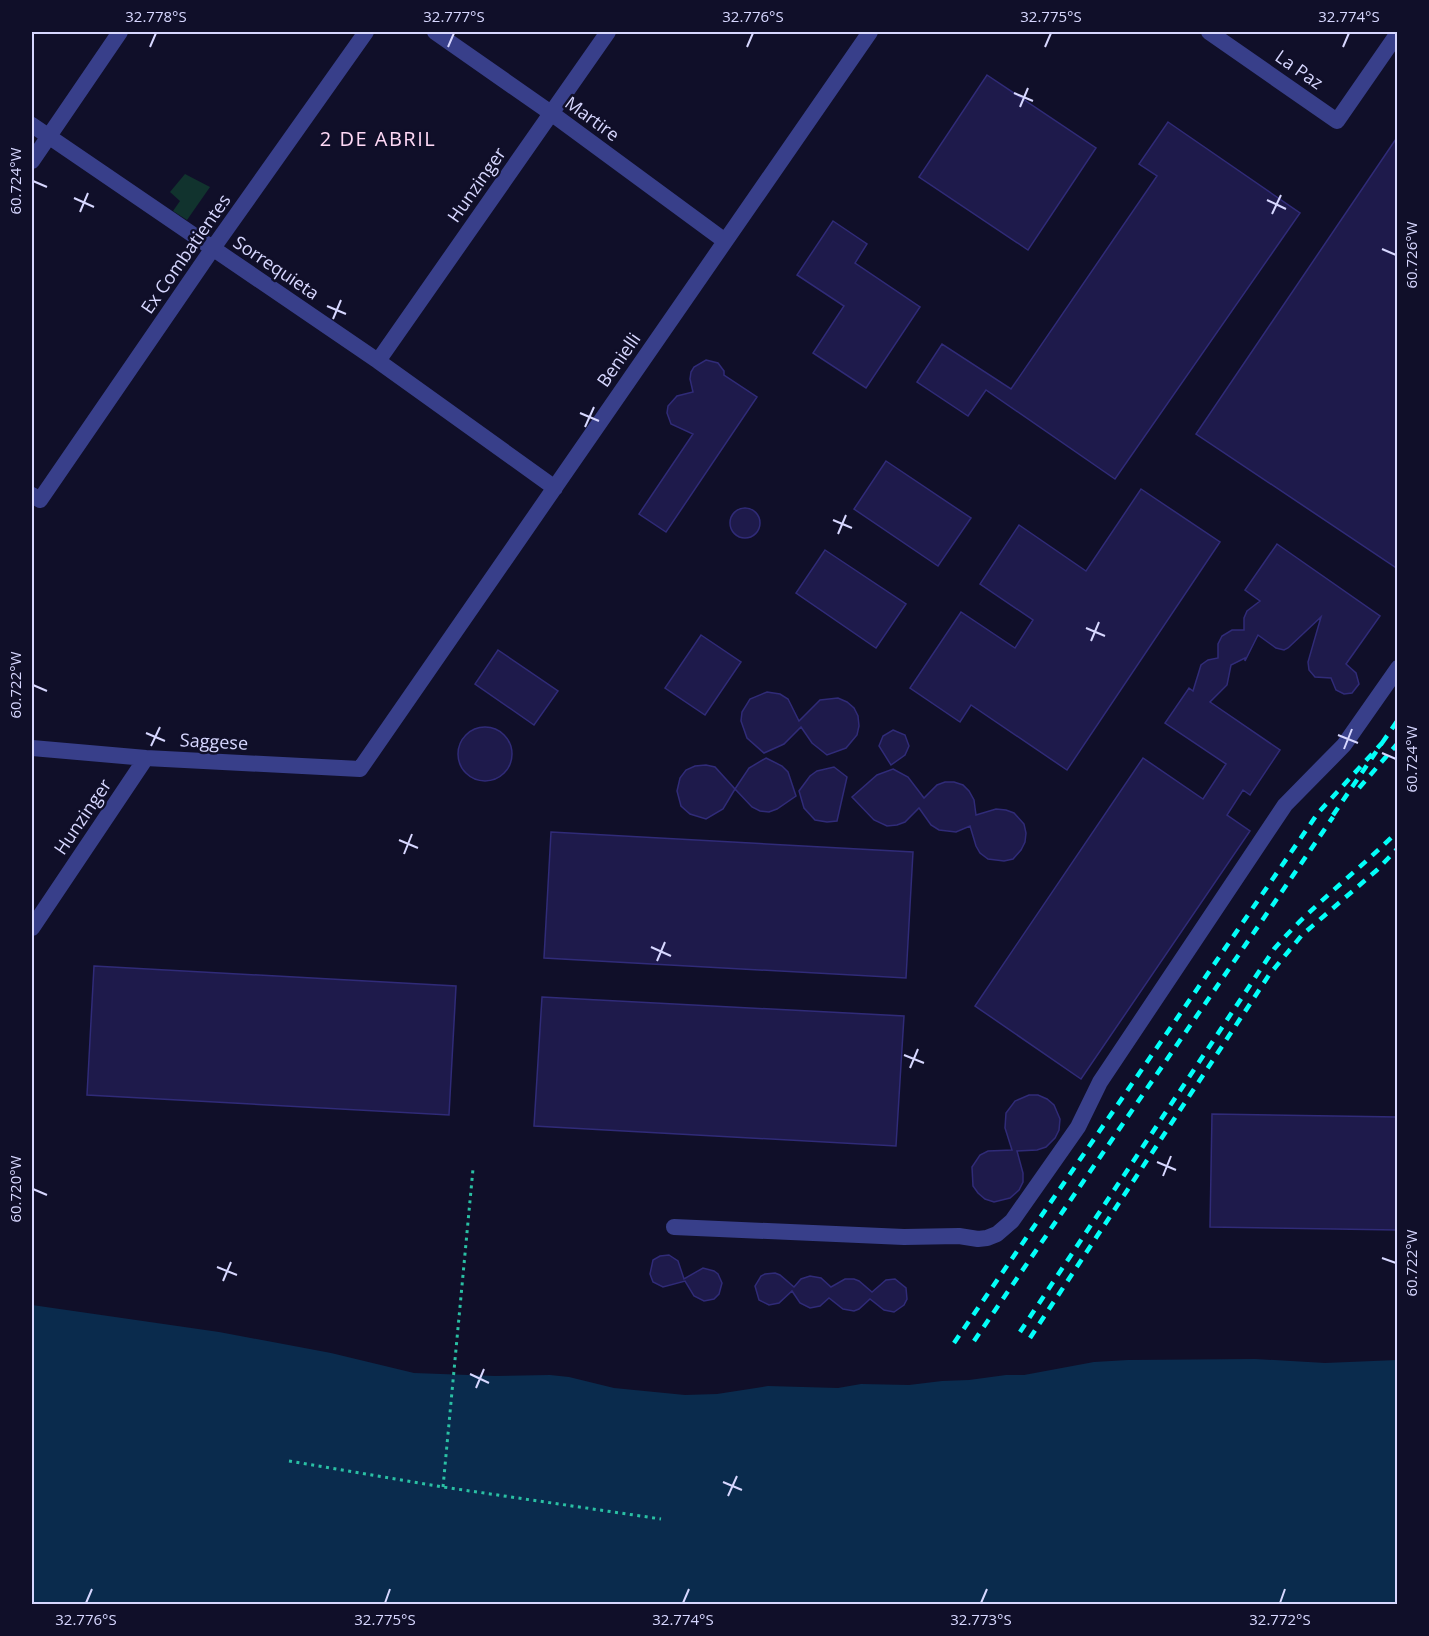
<svg xmlns="http://www.w3.org/2000/svg" width="1429" height="1636" viewBox="0 0 1429 1636" font-family="'Open Sans',sans-serif">
  <rect width="100%" height="100%" fill="#100f29"/>
  <path fill="#11332e" d="M185,174l25,13 -23,33 -14,-9 7,-10 -10,-9z"/>
  <path fill="#0a2b4d" d="M32,1305l187,27 112,21 83,20 81,3 55,-1 19,2 45,11 71,7 32,-1 51,-8 70,2 23,-4 48,1 33,-4 27,-1 37,-5h18l70,-13 34,-2 127,-1 70,4 72,-3v244h-1365z"/>
  <path fill="#1e1a4b" stroke="#302b78" stroke-width="1.5" d="M987,75l109,73 -68,102 -109,-73z
    M1168,122l132,91 -185,266 -129,-89 -18,26 -51,-34 25,-38 69,45 146,-213 -18,-12z
    M1398,136v433l-202,-135z
    M833,221l34,23 -12,19 65,44 -54,81 -53,-35 31,-47 -47,-31z
    M706,360l12,3 6,8v4l33,22 -91,135 -27,-18 54,-80 -22,-10 -4,-11 1,-7 9,-10 16,-4 -3,-13 1,-7 3,-5z
    M886,461l85,57 -33,48 -84,-57z
    M1141,489l79,53 -153,228 -96,-65 -11,17 -50,-34 51,-76 54,36 18,-28 -53,-36 39,-59 67,46z
    M730 523a15 15 0 1 1 30 0a15 15 0 1 1-30 0Z
    M1277,544l103,72 -34,48 10,9 3,11 -7,9 -8,1 -8,-4 -5,-12 -16,-1 -6,-7 -1,-8 13,-45 -33,31 -4,2 -8,-2 -18,-13 -13,26v-3l-14,7 -4,20 -17,17 70,48 -30,45 -7,-5 -16,25 23,16 -169,248 -106,-73 168,-248 60,41 23,-35 -61,-41 24,-35 4,3 8,-26 7,-5 10,-2v-14l4,-8 10,-6h12v-12l3,-7 13,-10 -15,-11z
    M825,550l81,54 -30,44 -80,-55z
    M701,635l40,27 -36,53 -40,-27z
    M498,650l60,41 -24,34 -59,-41z
    M767,692l13,2 8,5 11,22 21,-21 18,-2 9,4 7,6 4,8 1,10 -2,9 -11,13 -19,7 -15,-12 -11,-16 -17,17 -20,9 -17,-15 -6,-17 1,-9 8,-13z
    M458 754a27 27 0 1 1 54 0a27 27 0 1 1-54 0Z
    M893,730l12,5 4,11 -4,9 -14,10 -12,-19 4,-10z
    M766,758l16,8 6,6 8,24 -19,13 -8,3 -9,-1 -8,-4 -17,-18 -12,20 -17,10 -16,-5 -9,-8 -4,-15 3,-13 6,-8 9,-4 11,-1 9,2 20,22 14,-21z
    M834,767l13,10 -10,44 -10,1 -12,-2 -11,-12 -5,-17 11,-15 7,-5z
    M893,769l15,8 16,21 13,-13 8,-3h9l9,3 6,6 5,9 2,15 20,-6 10,1 8,3 10,11 2,9 -1,9 -4,8 -8,9 -9,2 -16,-2 -8,-6 -4,-7 -6,-20 -14,6 -17,-2 -8,-5 -12,-17 -14,14 -8,3 -10,1 -13,-6 -22,-23 25,-22z
    M551,832l362,20 -7,126 -362,-20z
    M94,966l362,20 -7,129 -362,-20z
    M542,997l362,19 -8,130 -362,-20z
    M1029,1095h9l9,4 7,6 6,14 -1,11 -4,8 -9,9 -9,3 -20,1 6,22v9l-4,8 -9,8 -16,4 -9,-3 -7,-6 -5,-7 -1,-19 8,-12 8,-4 24,-1 -7,-22 1,-15 9,-12z
    M1212,1114l186,3v113l-188,-3z
    M669,1255l9,6 6,18 19,-11 11,3 4,3 4,9 -3,11 -5,5 -10,2 -10,-5 -9,-15 -22,6 -10,-5 -3,-8 3,-14 7,-4z
    M775,1273l5,2 14,12 7,-8 9,-3 11,2 10,9 14,-8h9l5,2 13,11 14,-12 9,-1 11,9 1,11 -3,6 -10,7 -10,-2 -14,-11 -11,10 -5,2 -11,-2 -14,-11 -9,8 -10,2 -10,-5 -8,-12 -13,12 -10,2 -10,-5 -4,-14 6,-10 4,-2z"/>
  <g fill="none" stroke-linecap="round" stroke-linejoin="round">
    <path stroke="#2ac0a4" stroke-width="3" stroke-dasharray="3 4.5" stroke-linecap="butt" d="M289,1461l154,26 218,32
      M443,1487l30,-318"/>
    <path stroke="#383f8a" stroke-width="16" d="M435,32l116,81 174,128
      M1209,32l128,89 61,-88
      M32,125l346,236 177,127
      M32,161l88,-129
      M378,361l230,-329
      M32,495l8,5 173,-252 153,-216
      M32,748l114,10 214,11 510,-737
      M32,928l114,-170
      M674,1227l230,10 55,-1 19,3 9,-1 10,-4 15,-13 66,-94 22,-45 185,-277 59,-60 54,-77"/>
    <path stroke="#03fff9" stroke-width="4.5" stroke-dasharray="9 8" stroke-linecap="butt" d="M1382,743l16,-23
      M1359,788l39,-45
      M1020,1332l254,-383c37,-43 83,-77 124,-118
      M1030,1338l239,-363 33,-40 75,-65 21,-22
      M974,1341l359,-524
      M954,1343l364,-530 64,-70 -53,78"/>
  </g>
  <path fill="none" stroke="#d7d7ff" stroke-width="2" d="M150,47l6,-14M448,47l6,-14M747,47l6,-14M1045,47l6,-14M1343,47l6,-14M1014,93l19,8M1020,107l8,-19M33,181l14,6M74,198l20,9M1267,200l19,9M80,212l8,-19M1272,214l9,-19M1382,249l14,6M327,306l19,8M333,319l8,-19M580,413l19,8M585,427l9,-20M833,520l19,8M838,534l8,-19M1086,628l19,8M1091,641l8,-19M33,685l14,6M146,733l19,8M1338,735l20,8M151,746l9,-19M1344,749l8,-20M1382,753l14,6M399,840l19,8M404,854l8,-20M651,947l20,9M657,961l8,-19M904,1055l20,8M910,1068l8,-19M1157,1162l19,8M1163,1176l8,-20M33,1189l14,6M1382,1258l14,5M217,1267l20,8M223,1281l8,-19M470,1374l19,9M476,1388l8,-19M723,1482l19,8M728,1496l9,-20M86,1603l6,-14M385,1603l5,-14M683,1603l6,-14M981,1603l6,-14M1280,1603l5,-14"/>
  <g text-anchor="middle" stroke-width="5" stroke-linejoin="round" paint-order="stroke">
    <g font-size="18" fill="#d7d7ff" stroke="#100f29">
      <text transform="translate(1299 70) rotate(35)" y="6">La Paz</text>
      <text transform="translate(592 119) rotate(36)" y="6">Martire</text>
      <text transform="translate(477 185) rotate(-55)" y="6">Hunzinger</text>
      <text transform="translate(186 254) rotate(-55)" y="6">Ex Combatientes</text>
      <text transform="translate(276 268) rotate(34)" y="6">Sorrequieta</text>
      <text transform="translate(619 360) rotate(-55)" y="6">Benielli</text>
      <text transform="translate(214 742) rotate(3)" y="6">Saggese</text>
      <text transform="translate(83 817) rotate(-56)" y="6">Hunzinger</text>
    </g>
    <g font-size="20" letter-spacing="1.5" fill="#ffd9f6" stroke="#100f29">
      <text x="378" y="146">2 DE ABRIL</text>
    </g>
  </g>
  <rect width="1429" height="1636" fill="none" stroke="#100f29" stroke-width="66"/>
  <rect x="33" y="33" width="1363" height="1570" fill="none" stroke="#d7d7ff" stroke-width="2"/>
  <g font-size="15" text-anchor="middle" fill="#d7d7ff">
    <text x="156" y="22">32.778°S</text>
    <text x="454" y="22">32.777°S</text>
    <text x="753" y="22">32.776°S</text>
    <text x="1051" y="22">32.775°S</text>
    <text x="1349" y="22">32.774°S</text>
    <text transform="translate(16 181) rotate(-90)" y="5">60.724°W</text>
    <text transform="translate(1412 255) rotate(-90)" y="5">60.726°W</text>
    <text transform="translate(16 685) rotate(-90)" y="5">60.722°W</text>
    <text transform="translate(1412 759) rotate(-90)" y="5">60.724°W</text>
    <text transform="translate(16 1189) rotate(-90)" y="5">60.720°W</text>
    <text transform="translate(1412 1263) rotate(-90)" y="5">60.722°W</text>
    <text x="86" y="1625">32.776°S</text>
    <text x="385" y="1625">32.775°S</text>
    <text x="683" y="1625">32.774°S</text>
    <text x="981" y="1625">32.773°S</text>
    <text x="1280" y="1625">32.772°S</text>
  </g>
</svg>
